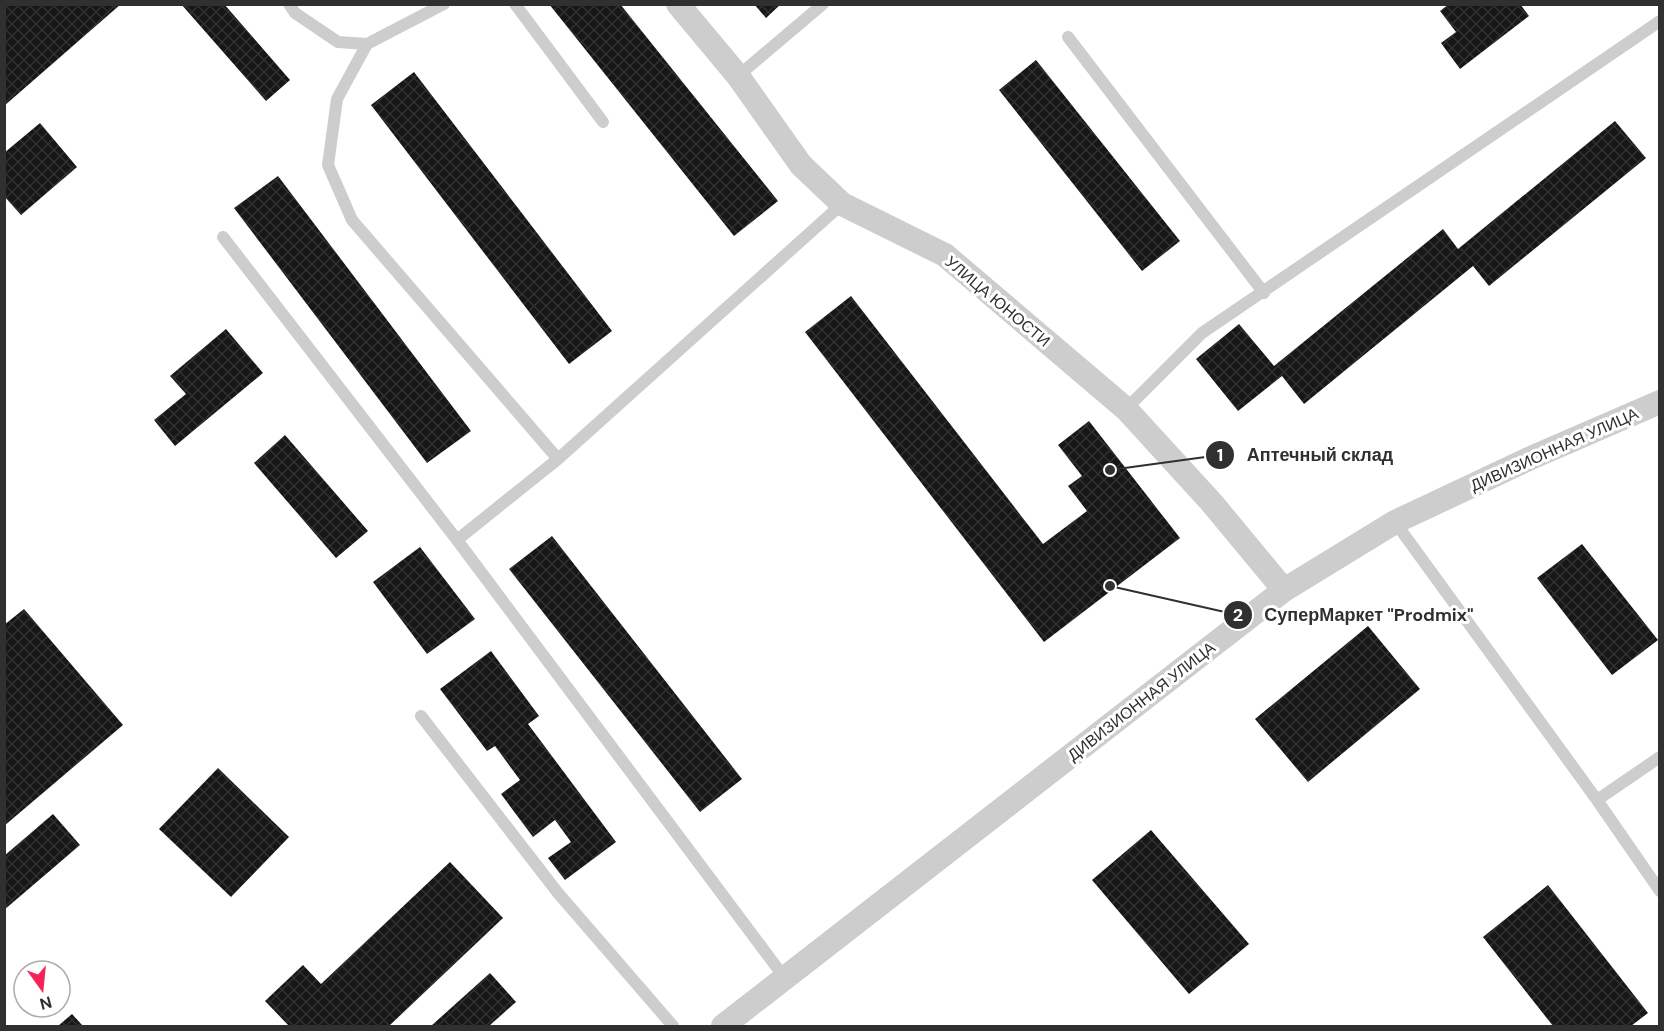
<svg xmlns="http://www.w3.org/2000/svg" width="1664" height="1031" viewBox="0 0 1664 1031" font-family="'DM Sans',sans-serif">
  <defs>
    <pattern id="building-cross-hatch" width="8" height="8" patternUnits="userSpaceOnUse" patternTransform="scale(1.5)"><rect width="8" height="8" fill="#171717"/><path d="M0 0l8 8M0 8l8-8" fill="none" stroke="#303030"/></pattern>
  </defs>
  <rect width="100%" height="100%" fill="#fff"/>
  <path fill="url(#building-cross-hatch)" d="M4,4h117l-117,102z
    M181,4h43l66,76 -24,21z
    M549,4h71l158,197 -44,35z
    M754,4h27l-15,14z
    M1449,4h71l9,12 -69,53 -19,-26 15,-11 -16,-21z
    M1036,60l144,181 -38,30 -143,-181z
    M414,72l198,259 -43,33 -198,-259z
    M1615,121l31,37 -157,128 -16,-20 -169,138 -22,-28 -44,35 -42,-52 43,-35 35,42 169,-137 15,20z
    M40,123l37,44 -56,48 -17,-19v-43z
    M278,176l193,255 -44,32 -193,-255z
    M851,296l192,248 44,-33 -19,-25 14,-10 -24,-31 31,-24 91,117 -136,104 -239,-310z
    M226,329l37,44 -88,73 -21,-26 32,-26 -16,-18z
    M285,435l83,96 -32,27 -82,-95z
    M552,536l190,243 -42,33 -191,-243z
    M1582,544l76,96 -46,35 -75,-97z
    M420,547l55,72 -48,35 -54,-72z
    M24,609l99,116 -119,101v-201z
    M1368,626l52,63 -112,93 -53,-63z
    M491,651l48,65 -11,8 88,118 -51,38 -17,-22 23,-16 -16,-22 -22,17 -32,-43 19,-14 -25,-34 -8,5 -47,-62z
    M218,768l71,69 -58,60 -72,-68z
    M53,814l27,31 -76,65v-54z
    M1151,830l98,114 -60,50 -97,-114z
    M450,862l53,56 -114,108h-100l-24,-25 38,-36 18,19z
    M1548,885l100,128 -17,13h-78l-70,-89z
    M490,973l26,29 -27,24h-58z
    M72,1014l11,12h-25z"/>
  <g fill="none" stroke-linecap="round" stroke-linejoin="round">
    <path stroke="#cdcdcd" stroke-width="12" d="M289,4l6,9 43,29 29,2
      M444,4l-77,40 -30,55 -9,66 24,55 206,239
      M515,4l88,118
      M1068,37l196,256
      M738,76l85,-72
      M223,237l234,303 327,437
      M1126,409l76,-76 458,-312
      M1395,522l202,278 63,91
      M457,540l101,-81 284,-255
      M421,716l137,177 115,133
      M1597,800l63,-43"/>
    <path stroke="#cdcdcd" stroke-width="24" d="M678,4l60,72 63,89 41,39 103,51 181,154 86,94 72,87
      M723,1026l561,-436 111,-68 138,-65 127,-55"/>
  </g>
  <g text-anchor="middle" stroke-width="6" stroke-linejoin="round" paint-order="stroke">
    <g font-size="16" fill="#303030" stroke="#fff">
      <text transform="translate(998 301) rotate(40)" y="6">УЛИЦА ЮНОСТИ</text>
      <text transform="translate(1554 449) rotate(-24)" y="6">ДИВИЗИОННАЯ УЛИЦА</text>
      <text transform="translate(1141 701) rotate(-38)" y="6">ДИВИЗИОННАЯ УЛИЦА</text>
    </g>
  </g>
  <path fill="none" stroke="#303030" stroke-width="2" d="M1110 470L1220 455M1110 586L1238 615"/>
  <g fill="#303030" stroke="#fff" stroke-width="2">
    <circle cx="1110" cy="470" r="6"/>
    <circle cx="1110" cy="586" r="6"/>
    <circle cx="1220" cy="455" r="15"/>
    <circle cx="1238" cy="615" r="15"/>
  </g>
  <g font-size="18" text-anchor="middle" font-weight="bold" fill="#fff">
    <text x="1220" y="461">1</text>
    <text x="1238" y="621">2</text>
  </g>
  <g font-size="18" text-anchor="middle" font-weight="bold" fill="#303030" stroke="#fff" stroke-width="6" stroke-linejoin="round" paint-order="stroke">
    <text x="1320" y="461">Аптечный склад</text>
    <text x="1369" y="621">СуперМаркет "Prodmix"</text>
  </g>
  <rect width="1664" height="1031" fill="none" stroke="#303030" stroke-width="12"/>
  <g transform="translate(42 989) rotate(165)"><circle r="28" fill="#ffffff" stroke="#acacac" stroke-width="1.5"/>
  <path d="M0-4.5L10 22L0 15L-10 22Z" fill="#f62357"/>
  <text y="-9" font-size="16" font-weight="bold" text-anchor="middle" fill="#303030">N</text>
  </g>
</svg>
